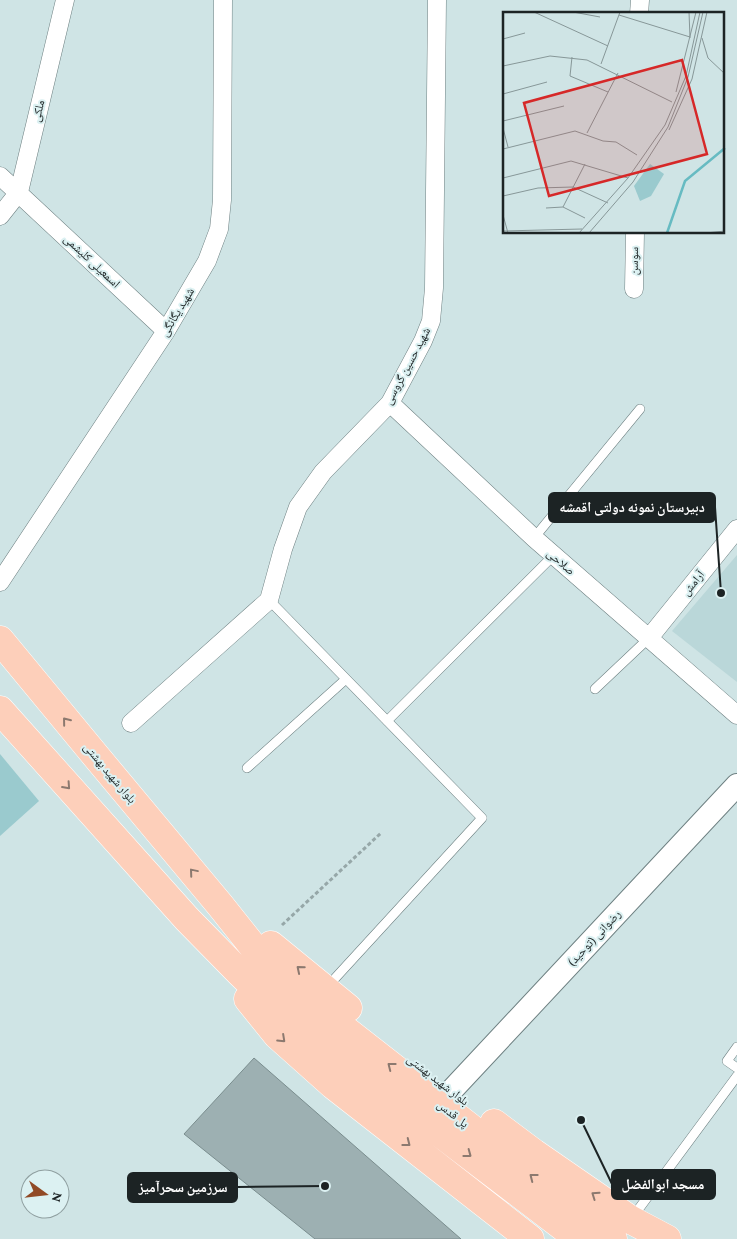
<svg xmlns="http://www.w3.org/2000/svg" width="737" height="1239" viewBox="0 0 737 1239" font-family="'Crimson Pro','Noto Naskh Arabic',serif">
  <rect width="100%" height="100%" fill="#cfe4e5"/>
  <path fill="#bad7d9" d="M737,555v127l-65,-51z"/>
  <path fill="#9acace" d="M0,754l39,47 -39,35z"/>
  <path fill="#9db0b2" stroke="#7a8d8e" d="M254,1058l207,181h-146l-131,-105z"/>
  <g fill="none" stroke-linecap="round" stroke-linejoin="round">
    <g stroke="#6e8082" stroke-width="10">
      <path id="service" d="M534,538l106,-129
        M269,600l213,218 -155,169
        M595,689l54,-51
        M387,721l167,-166
        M247,768l99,-89
        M737,1047l-10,14 10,7
        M632,1218l105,-142"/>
    </g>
    <g stroke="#6e8082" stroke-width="19">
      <path id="minor" d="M639,14l1,-14
        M0,176l166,155
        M0,216l19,-24 46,-192
        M634,289l1,-57
        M390,403l144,135 203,177
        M0,582l166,-251 41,-70 12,-32 3,-29 1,-200
        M649,638l88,-109
        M131,723l138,-123 14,-51 15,-42 25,-35 67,-69 33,-62 8,-20 3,-33 3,-288"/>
    </g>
    <g stroke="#6e8082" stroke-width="24">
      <path id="tertiary" d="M451,1091l286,-306"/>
    </g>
    <g stroke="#fff" stroke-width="29">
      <path id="primary" d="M0,640l95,115 125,150 35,44 17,20 21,20 320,250
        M0,710l187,209 52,53 37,36 303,231
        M271,945l77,63
        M248,999l29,36 56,50 197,154
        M494,1123l40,30 97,67 36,19"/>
    </g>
    <path stroke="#96a7a8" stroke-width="3" stroke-dasharray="4 2.5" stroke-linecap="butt" d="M282,925l99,-92"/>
    <use href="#service" stroke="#fff" stroke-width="9"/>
    <use href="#minor" stroke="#fff" stroke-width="18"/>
    <use href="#tertiary" stroke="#fff" stroke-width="22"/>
    <use href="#primary" stroke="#fdcfba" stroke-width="28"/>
  </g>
  <defs><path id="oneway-chevron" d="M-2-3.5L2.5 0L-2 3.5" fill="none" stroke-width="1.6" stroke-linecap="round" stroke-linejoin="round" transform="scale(1.25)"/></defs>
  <g stroke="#8c796f">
    <use href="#oneway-chevron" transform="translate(66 721) rotate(-129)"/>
    <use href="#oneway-chevron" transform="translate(67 786) rotate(48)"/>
    <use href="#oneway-chevron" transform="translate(193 872) rotate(-130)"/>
    <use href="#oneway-chevron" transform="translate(300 969) rotate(-140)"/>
    <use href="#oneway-chevron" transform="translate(282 1039) rotate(43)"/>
    <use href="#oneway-chevron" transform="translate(391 1066) rotate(-142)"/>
    <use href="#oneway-chevron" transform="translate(407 1143) rotate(38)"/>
    <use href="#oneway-chevron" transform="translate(468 1154) rotate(37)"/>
    <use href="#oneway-chevron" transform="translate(533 1177) rotate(-142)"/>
    <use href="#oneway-chevron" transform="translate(595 1195) rotate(-145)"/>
  </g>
  <g text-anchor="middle" stroke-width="4" stroke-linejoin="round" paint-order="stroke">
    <g font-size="12" fill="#1c2324" stroke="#dcf1f2">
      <text transform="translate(38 111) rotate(-76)" y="4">ملکی</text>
      <text transform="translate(92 261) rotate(43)" y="4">اسمعیلی کلیشمی</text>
      <text transform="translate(634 261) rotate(-89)" y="4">سوسن</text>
      <text transform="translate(177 312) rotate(-59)" y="4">شهید یگانگی</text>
      <text transform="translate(407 366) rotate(-62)" y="4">شهید حسین گروسی</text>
      <text transform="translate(561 562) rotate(41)" y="4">صلاحی</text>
      <text transform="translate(693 583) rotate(-51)" y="4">آرامش</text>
      <text transform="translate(110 773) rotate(50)" y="4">بلوار شهید بهشتی</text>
      <text transform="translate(594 938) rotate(-47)" y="4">رضوانی (توحید)</text>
      <text transform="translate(438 1080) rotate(38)" y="4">بلوار شهید بهشتی</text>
      <text transform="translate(453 1114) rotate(38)" y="4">پل قدس</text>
    </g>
  </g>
  <g transform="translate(503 12)">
    <rect width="221" height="221" fill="#cfe4e5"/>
    <path d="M147,152l14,10 -13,22 -11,5 -6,-15z" fill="#9acace"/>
    <path fill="none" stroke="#67bbc2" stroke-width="2.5" d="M164,221l18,-52 40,-33"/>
    <path fill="none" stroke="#879798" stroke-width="1" d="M31,0l74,34M70,0l27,5M186,0l1,26M116,3l71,22M199,26l6,20 17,16M0,27l22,-6M69,45l-2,19 38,16M98,52l19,-52M0,54l47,-10 37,4 85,42M173,80l20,-80M0,82l44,-12M0,109l61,-15M0,116l5,19M166,118l23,-51 15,-67M84,121l31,-60M0,137l72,-18 28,10 13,1 21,13M0,166l68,-17 57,17M0,184l35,-8 35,-1 35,16M60,195l22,-43M43,196l17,-1 22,11M0,203l5,18M0,219l79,-2M76,221l49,-55 37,-53 21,-49 14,-64M86,221l44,-51 35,-55 20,-50 15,-65M203,221l19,-2"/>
    <path fill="#d62828" fill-opacity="0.15" stroke="#d62828" stroke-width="2.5" d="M179,48l25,94 -158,42 -25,-93z"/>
    <rect width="221" height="221" fill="none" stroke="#1c2324" stroke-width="2.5"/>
  </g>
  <path fill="none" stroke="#1c2324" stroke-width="2" d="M721 593L715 507M581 1120L612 1184M325 1186L237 1187"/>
  <g fill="#1c2324" stroke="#dcf1f2" stroke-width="2">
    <circle cx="721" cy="593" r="5"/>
    <circle cx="581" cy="1120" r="5"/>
    <circle cx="325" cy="1186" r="5"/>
  </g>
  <g fill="#1c2324" stroke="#1c2324" stroke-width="2">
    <rect x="549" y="493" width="166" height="29" rx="5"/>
    <rect x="612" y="1170" width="103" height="29" rx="5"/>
    <rect x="128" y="1173" width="109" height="29" rx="5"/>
  </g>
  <g font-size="14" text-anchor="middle" font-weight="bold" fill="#fff">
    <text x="632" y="512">دبیرستان نمونه دولتی اقمشه</text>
    <text x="663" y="1189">مسجد ابوالفضل</text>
    <text x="183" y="1192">سرزمین سحرآمیز</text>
  </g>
  <g transform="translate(45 1194) rotate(105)"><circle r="24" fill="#dcf1f2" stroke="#8f9fa0"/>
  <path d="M0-4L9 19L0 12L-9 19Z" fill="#914a26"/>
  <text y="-8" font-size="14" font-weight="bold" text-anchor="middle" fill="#1c2324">N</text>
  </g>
</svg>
